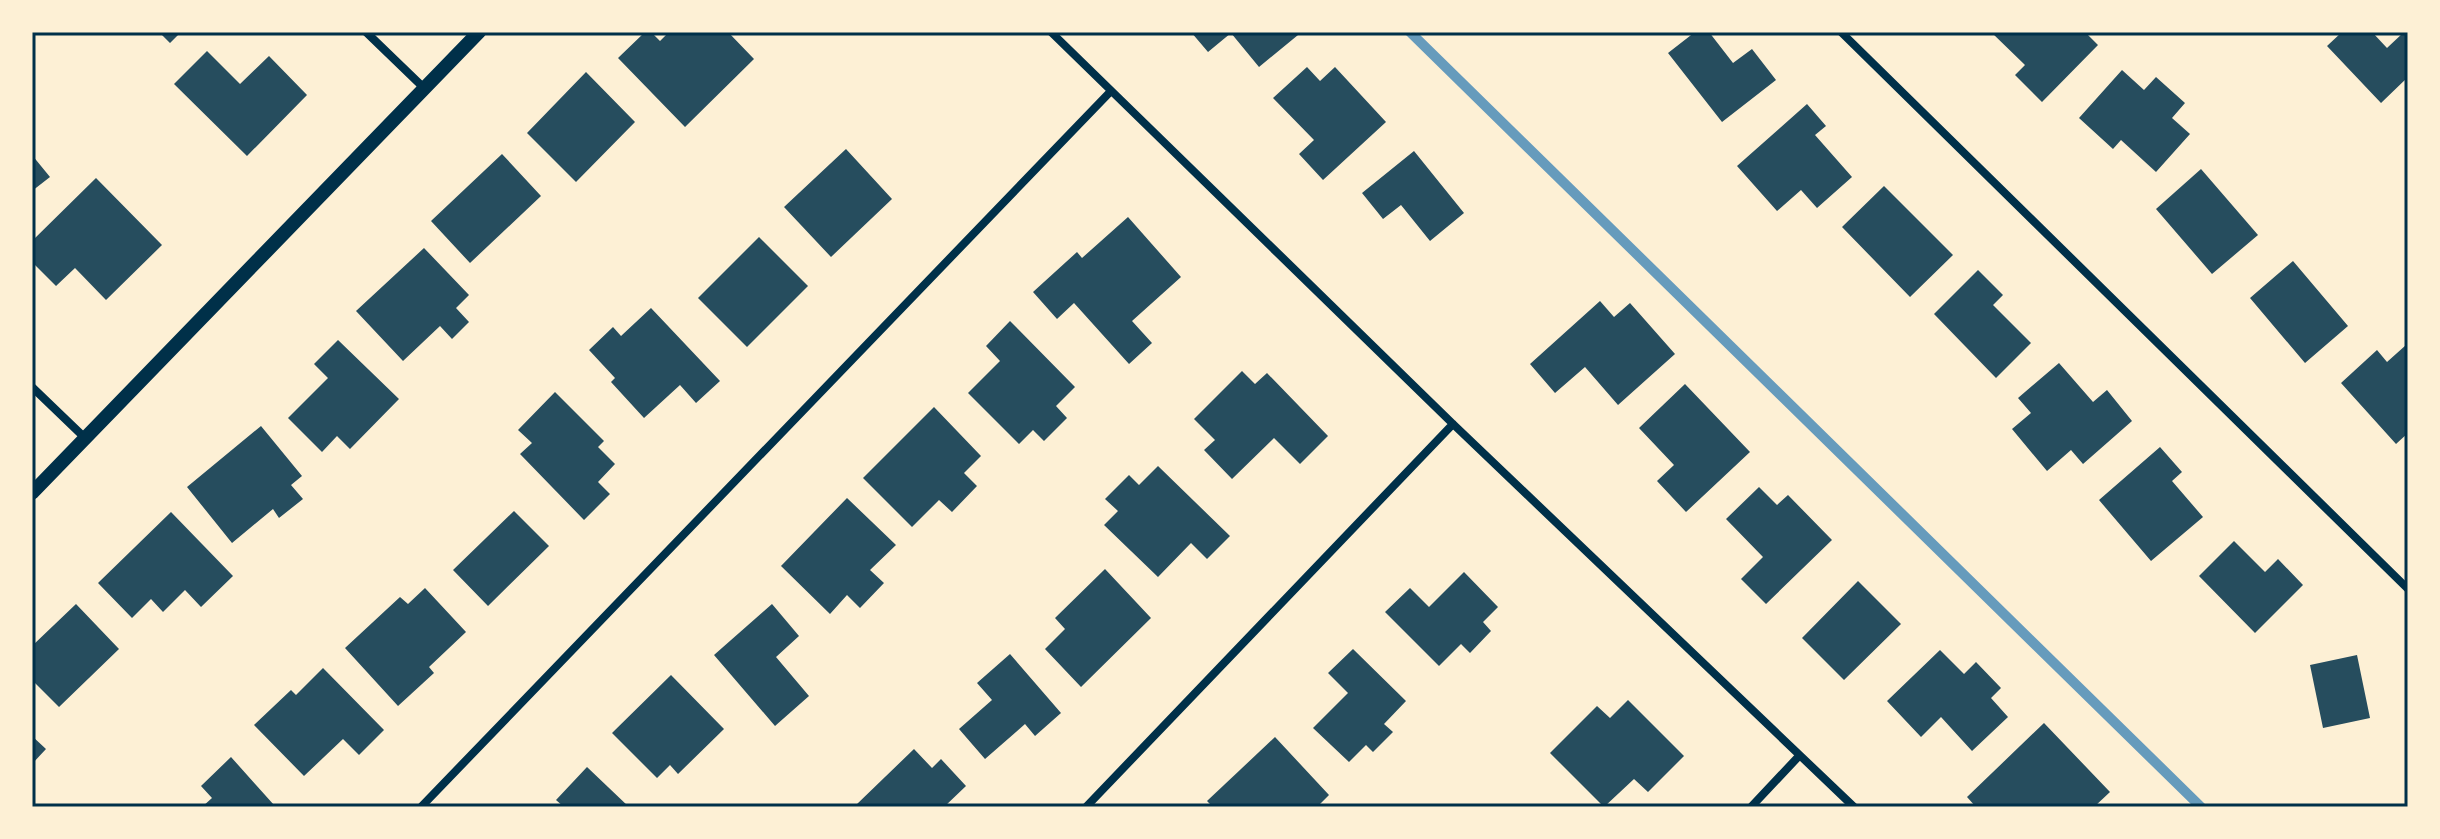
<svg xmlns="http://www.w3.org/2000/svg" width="2440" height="839" viewBox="0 0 2440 839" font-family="Figtree,sans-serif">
  <rect width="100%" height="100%" fill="#fdf0d5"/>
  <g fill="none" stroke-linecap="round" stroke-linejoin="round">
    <path stroke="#669bbc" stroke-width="10" d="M1410,32l791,775"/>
  </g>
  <path fill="#264d5e" d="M159,32h22l-11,11z
    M645,32h6l9,9 9,-9h59l26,27 -69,68 -67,-69z
    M1191,32h105l2,3 -39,32 -28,-34 -23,19z
    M1695,32h14l24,31 19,-14 24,31 -54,42 -54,-69z
    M1991,32h94l13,13 -56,57 -27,-27 10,-10z
    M2342,32h30l15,16 17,-16h4v45l-27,26 -54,-57z
    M207,51l33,33 29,-28 38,39 -60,61 -73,-72z
    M1307,67l13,14 15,-14 51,55 -63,58 -24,-26 15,-14 -41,-42z
    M2122,70l22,20 12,-13 29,26 -13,15 18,16 -34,38 -35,-32 -8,9 -34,-31z
    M586,72l49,50 -59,60 -49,-49z
    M1807,104l19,22 -11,9 37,42 -35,31 -16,-18 -24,21 -40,-45z
    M846,149l46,50 -61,58 -47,-50z
    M1414,151l50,62 -34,28 -29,-36 -18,14 -21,-26z
    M502,154l39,42 -71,67 -39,-42z
    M32,155l18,22 -18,14z
    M2201,169l57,66 -46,39 -56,-65z
    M96,178l66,67 -56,55 -31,-32 -19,18 -24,-24v-21z
    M1884,186l69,69 -43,42 -68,-70z
    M1128,217l53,60 -49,44 20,22 -23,21 -55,-61 -17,16 -24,-27 44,-40 5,6z
    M759,237l49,49 -61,61 -49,-49z
    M424,248l45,47 -13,13 13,14 -17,17 -12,-13 -37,35 -47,-50z
    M2293,261l55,65 -43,37 -55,-65z
    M1978,270l25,25 -10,10 38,38 -35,35 -62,-64z
    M1600,301l14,16 16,-14 45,51 -57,51 -33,-38 -30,26 -25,-29z
    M651,308l69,73 -24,22 -16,-18 -36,33 -33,-36 4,-4 -26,-28 24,-23 8,9z
    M1010,321l65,66 -19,19 11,12 -23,23 -11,-11 -14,14 -51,-51 32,-32 -14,-15z
    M338,340l61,59 -49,50 -13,-13 -15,16 -34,-34 40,-40 -14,-14z
    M2406,345l2,2v86l-12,11 -55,-61 36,-33 10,12z
    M2059,363l34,39 14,-12 25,31 -49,43 -12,-14 -24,21 -35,-42 19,-16 -13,-15z
    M1242,371l13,13 12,-11 61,63 -28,28 -26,-26 -42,41 -28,-29 11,-10 -21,-21z
    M1685,384l65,68 -64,60 -29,-31 17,-16 -35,-37z
    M555,392l49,49 -6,6 17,17 -17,18 12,12 -26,26 -64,-66 12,-11 -14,-13z
    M934,407l47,49 -17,17 13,13 -25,26 -13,-12 -27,27 -49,-49z
    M261,426l41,50 -11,9 12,14 -24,19 -6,-9 -41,34 -45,-56z
    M2160,447l22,25 -10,9 31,36 -52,44 -52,-61z
    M1158,466l72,70 -23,23 -16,-16 -33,34 -54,-52 14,-14 -13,-12 24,-24 10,10z
    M1759,487l18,18 11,-10 44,45 -66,64 -25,-25 22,-22 -37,-38z
    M847,498l49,47 -26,25 14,13 -24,25 -13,-13 -17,19 -49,-48z
    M514,511l35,35 -61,60 -35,-36z
    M171,512l62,64 -32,31 -16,-17 -22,22 -12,-13 -19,19 -34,-35z
    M2234,541l31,31 13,-13 25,26 -48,48 -56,-57z
    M1105,569l46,49 -70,69 -36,-38 20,-20 -10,-11z
    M1464,572l34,35 -15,15 8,9 -21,22 -9,-9 -22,22 -54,-54 25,-24 19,19z
    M1858,581l43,43 -57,56 -42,-42z
    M425,588l41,44 -37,35 5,6 -36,33 -53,-58 55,-51 8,7z
    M76,604l43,45 -60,58 -27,-27v-34z
    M772,604l27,32 -23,21 33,39 -34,30 -61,-71z
    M1353,649l53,52 -22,23 9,8 -20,20 -7,-7 -17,17 -36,-34 35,-35 -20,-20z
    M1940,650l24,24 12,-12 25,26 -10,10 17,19 -36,34 -31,-34 -20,20 -34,-36z
    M1010,654l51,59 -26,23 -10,-12 -40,35 -26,-30 33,-29 -15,-17z
    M2357,655l13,63 -47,10 -13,-63z
    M323,668l61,62 -25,25 -16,-16 -39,37 -50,-51 37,-35 5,5z
    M671,675l53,54 -46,45 -8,-9 -13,13 -45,-45z
    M1628,700l56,56 -36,36 -14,-13 -30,28 -54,-54 47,-47 13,12z
    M2044,723l66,69 -16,15h-118l-9,-10z
    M32,736l14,13 -14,15z
    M1275,737l54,58 -12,12h-104l-6,-6z
    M914,749l18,19 9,-9 25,27 -22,21h-86l-2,-2z
    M231,757l43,48 -2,2h-70l10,-9 -11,-12z
    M587,767l42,40h-65l-8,-7z"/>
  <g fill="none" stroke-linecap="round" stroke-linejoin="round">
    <path stroke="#003049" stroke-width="8" d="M366,32l58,56
      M1051,32l402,392 401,383
      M1841,32l567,557
      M32,387l52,50
      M421,807l690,-716
      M1086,807l367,-383
      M1751,807l48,-51"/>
    <path stroke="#003049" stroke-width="14" d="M32,493l447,-461"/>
  </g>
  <rect width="2440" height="839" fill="none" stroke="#fdf0d5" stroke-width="68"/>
  <rect x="34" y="34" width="2372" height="771" fill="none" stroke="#003049" stroke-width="3"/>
</svg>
